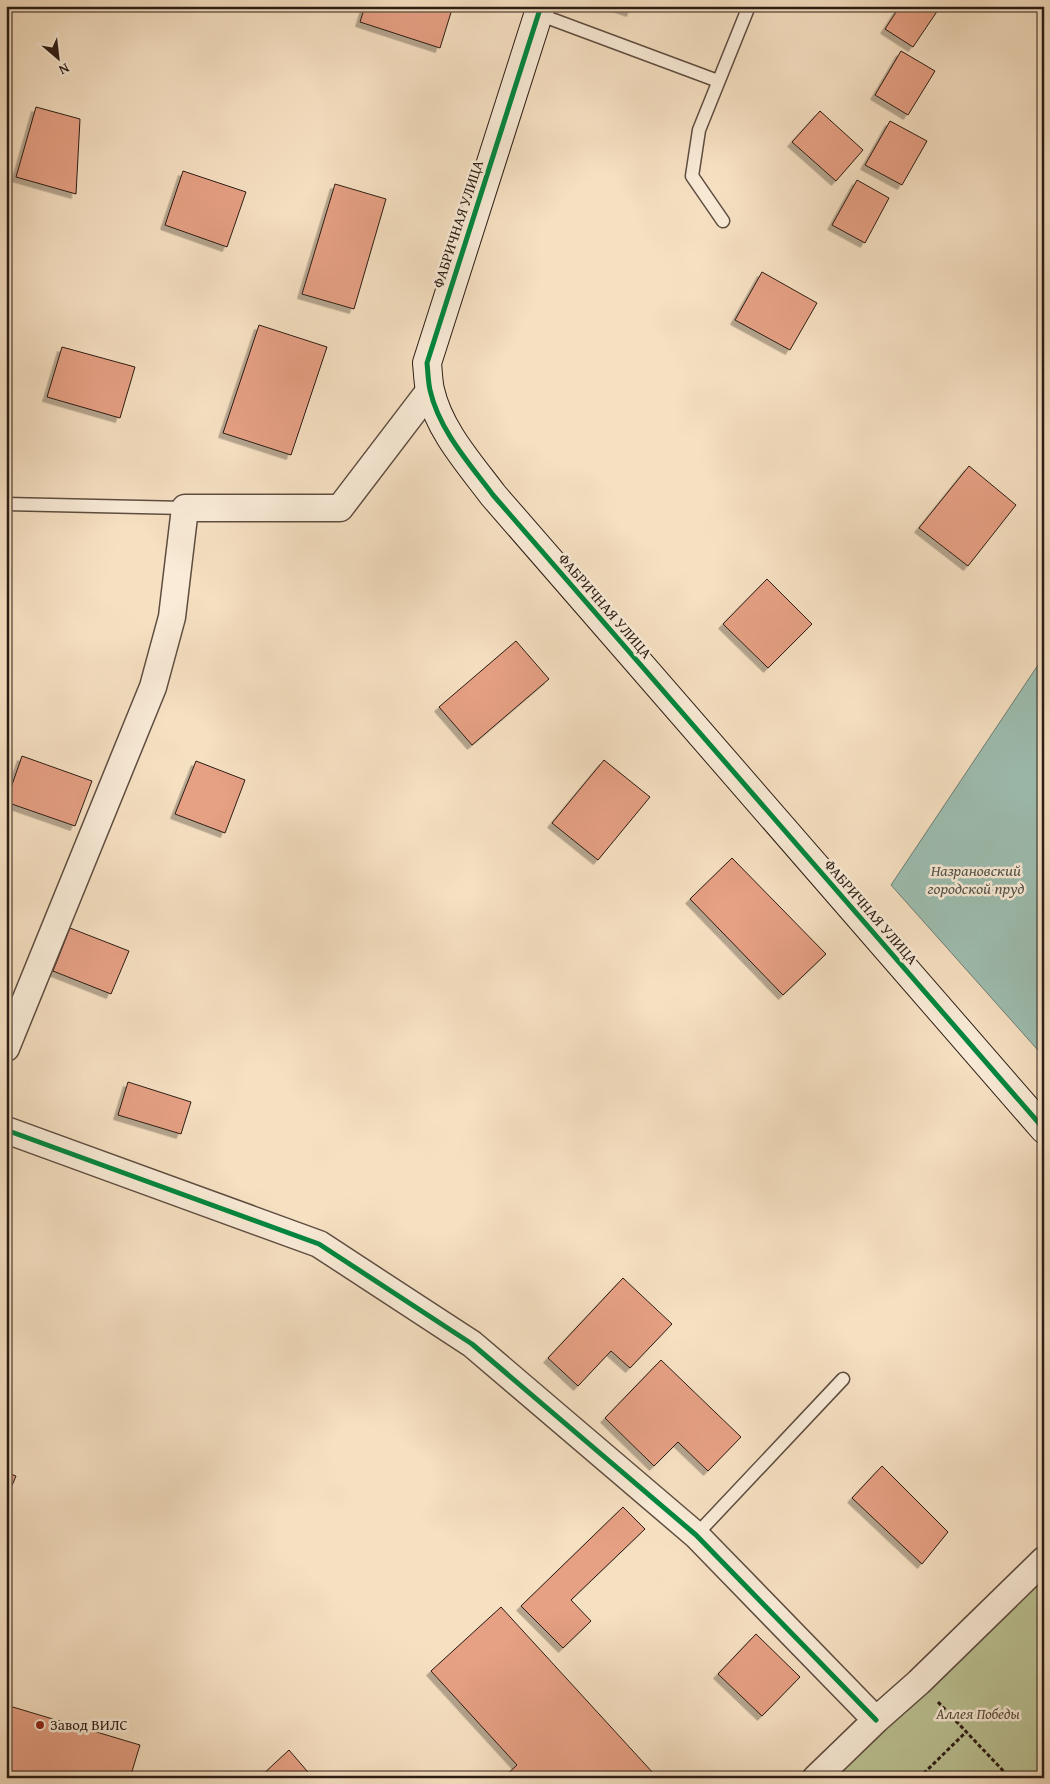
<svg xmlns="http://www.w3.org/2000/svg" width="1050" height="1784" viewBox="0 0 1050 1784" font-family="'Gentium Book Plus',serif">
  <defs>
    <filter id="shadow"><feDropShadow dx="-4.5" dy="4.5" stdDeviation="0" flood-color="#0004"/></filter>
  </defs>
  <rect width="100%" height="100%" fill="#f6e0c2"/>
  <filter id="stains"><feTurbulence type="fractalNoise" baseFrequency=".004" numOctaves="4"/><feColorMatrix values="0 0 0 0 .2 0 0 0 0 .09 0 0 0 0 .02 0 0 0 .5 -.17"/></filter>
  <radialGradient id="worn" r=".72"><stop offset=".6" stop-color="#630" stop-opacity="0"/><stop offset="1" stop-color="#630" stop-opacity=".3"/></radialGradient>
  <path fill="#bbc294" stroke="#736f54" d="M1044,1560v218h-228z"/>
  <path fill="#9dbdb0" stroke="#6f7d72" d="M1044,656v401l-153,-172z"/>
  <path fill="#e6a084" stroke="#2b1c14" filter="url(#shadow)" d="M365,6h88l-13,42 -80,-26z
    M614,6h19l-2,6z
    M900,6h32l6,4 -25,37 -28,-18z
    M901,51l34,20 -27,44 -33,-20z
    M36,107l44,12 -4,75 -60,-17z
    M820,111l43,39 -27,31 -44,-39z
    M890,121l37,20 -25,44 -37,-20z
    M183,171l63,21 -19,55 -62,-22z
    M857,180l32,18 -24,45 -33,-18z
    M335,184l51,15 -32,110 -52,-15z
    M762,272l55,31 -27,47 -55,-30z
    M259,325l68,22 -36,108 -68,-22z
    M62,347l73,20 -15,51 -73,-21z
    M969,466l47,39 -48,61 -49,-38z
    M767,579l45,45 -44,44 -45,-44z
    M516,641l33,38 -77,66 -33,-38z
    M22,756l70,25 -17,45 -69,-24z
    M604,760l46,37 -52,63 -46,-37z
    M196,761l49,19 -20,53 -50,-19z
    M732,858l94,96 -43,41 -93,-96z
    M70,928l59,23 -18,43 -58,-23z
    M128,1082l63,20 -10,32 -63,-19z
    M623,1278l49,46 -42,44 -19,-17 -33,35 -30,-28z
    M661,1360l80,77 -33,34 -30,-29 -24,24 -49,-48z
    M882,1466l66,66 -26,32 -70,-66z
    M6,1472l10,4 -10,24z
    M623,1507l22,22 -74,71 20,21 -28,27 -42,-42z
    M501,1607l153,167 -4,4h-147l14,-13 -86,-94z
    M756,1634l44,43 -38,39 -44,-42z
    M6,1705l134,40 -10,33h-124z
    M289,1750l24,28h-52l-1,-1z"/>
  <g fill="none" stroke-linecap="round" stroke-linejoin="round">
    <g stroke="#5e4d40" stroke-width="15">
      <path id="lane" d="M538,14l180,67
        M723,221l-31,-45 7,-46 50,-124
        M6,504l179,4
        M696,1535l147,-156"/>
    </g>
    <g stroke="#5e4d40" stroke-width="29">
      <path id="street" d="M6,1048l147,-361 19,-70 13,-109h155l90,-118
        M6,1130l313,114 153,100 224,191 180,185
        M816,1778l60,-58 43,-38 125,-122"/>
    </g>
    <g stroke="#2b1c14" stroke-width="30">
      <path id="secondary" d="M541,6l-114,357c1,9 1,18 3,27 9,40 39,73 63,105l551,634"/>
    </g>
    <path stroke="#2b1c14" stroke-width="3" stroke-dasharray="4 2.5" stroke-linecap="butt" d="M938,1702l72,76
      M919,1778l47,-46"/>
    <use href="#lane" stroke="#f9ebd7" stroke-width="12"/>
    <use href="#street" stroke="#f9ebd7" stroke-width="26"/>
    <use href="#secondary" stroke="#f9ebd7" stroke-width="28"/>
    <g stroke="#f9ebd7" stroke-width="8">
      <path id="cycleway" d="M541,6l-114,357c1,9 1,18 3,27 9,40 39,73 63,105l551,634
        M6,1130l313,114 153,100 224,191 180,185"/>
    </g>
    <use href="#cycleway" stroke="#00873e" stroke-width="5"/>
  </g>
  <circle fill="#8f2418" stroke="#f9ebd7" stroke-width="2" cx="40" cy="1725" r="5"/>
  <g text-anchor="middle" stroke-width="5" stroke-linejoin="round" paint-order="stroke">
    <g font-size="15" fill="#2b1c14" stroke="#f9ebd7">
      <text transform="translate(458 224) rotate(-72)" y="5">ФАБРИЧНАЯ УЛИЦА</text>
      <text transform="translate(605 606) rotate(49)" y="5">ФАБРИЧНАЯ УЛИЦА</text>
      <text transform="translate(871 912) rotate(49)" y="5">ФАБРИЧНАЯ УЛИЦА</text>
    </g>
    <g font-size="15" font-style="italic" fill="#564e3a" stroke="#f9ebd7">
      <text x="978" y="1719">Аллея Победы</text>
    </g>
    <g font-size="15" fill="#2b1c14" stroke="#f9ebd7" text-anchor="start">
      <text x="50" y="1730">Завод ВИЛС</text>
    </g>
    <g font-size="16" font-style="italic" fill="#53544b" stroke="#f9ebd7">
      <text x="976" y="876">Назрановский<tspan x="976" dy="18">городской пруд</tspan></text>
    </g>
  </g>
  <rect width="1050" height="1784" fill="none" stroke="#f6e0c2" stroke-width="25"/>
  <rect x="8" y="8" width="1035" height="1769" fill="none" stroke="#2b1c14" stroke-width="2.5"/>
  <rect x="12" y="12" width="1025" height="1759" fill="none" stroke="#2b1c14"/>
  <g transform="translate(58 58) rotate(152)" stroke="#f9ebd7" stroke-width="4" paint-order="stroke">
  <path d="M0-4L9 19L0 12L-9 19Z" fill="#2b1c14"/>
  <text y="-8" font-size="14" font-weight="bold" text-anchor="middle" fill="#2b1c14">N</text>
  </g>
  <rect width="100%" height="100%" filter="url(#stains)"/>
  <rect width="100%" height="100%" fill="url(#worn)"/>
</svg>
